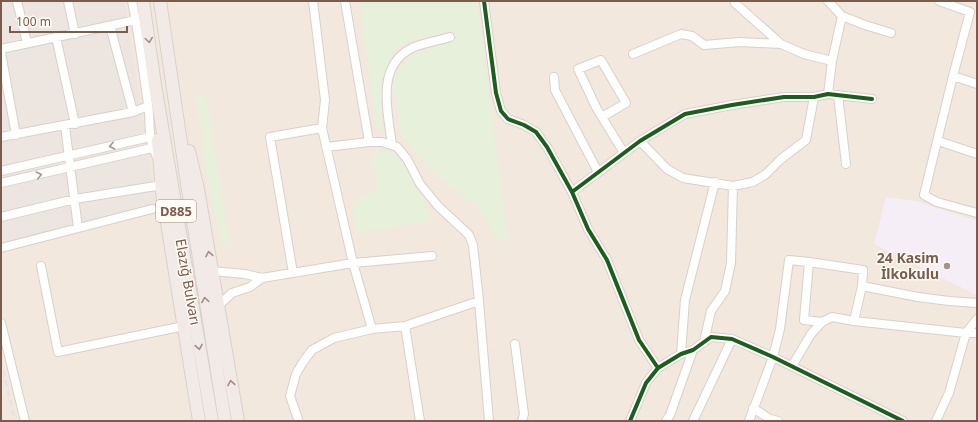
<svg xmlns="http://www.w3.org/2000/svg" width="978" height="422" viewBox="0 0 978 422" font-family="'Noto Sans',sans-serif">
  <rect width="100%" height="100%" fill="#f9f5f0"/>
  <path fill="#f2e8de" d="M1,1h976v420h-976z"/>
  <path fill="#ede5e0" d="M1,1h124l6,45 27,167 -157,28z"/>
  <path fill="#f6eef6" d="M886,197l29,4 62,20v74l-103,-51z"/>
  <path fill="#e7f0db" d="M360,1h117l31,241 -13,-6 -20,-34h-6c-18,-16 -63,-51 -69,-73 -2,-9 -1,-19 -3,-28 -1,-5 -5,-9 -5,-14 0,-10 14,-28 22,-32l44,-16 -7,-9c-12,3 -45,10 -53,18 -19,18 -17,59 -17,83l-5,-5z
    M196,95l10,1 24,148 -8,3 -15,-73z
    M388,150l10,7 23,36 9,28 -73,12 -5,-27 2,-5 24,-12 -7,-35z"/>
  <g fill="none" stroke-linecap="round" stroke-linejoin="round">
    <g stroke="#d7d1cb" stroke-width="10">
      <path id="minor" d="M17,1l10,42
        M68,1l7,33
        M132,1c7,34 11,69 16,103 3,20 -1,35 9,53
        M313,1l12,99 -3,28 31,135 19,66
        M345,1l24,141
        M484,1l12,92 5,18 7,8 16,6 12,7 11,15 25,45 16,37 19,31 32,80 19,28
        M828,1l14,15 23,9 26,8
        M939,1l31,11 -17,64 -29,119 13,7 40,11
        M735,3l46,41 23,10 28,7 -4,33
        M110,26l23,86
        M56,37l19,87
        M1,49l135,-29
        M1,53l15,82
        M633,54l48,-20 11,2 12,9 36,-3 41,2
        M832,61l10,-45
        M953,76l24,8
        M554,77l1,13 43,82
        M838,95l8,69
        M602,117l24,-14 -25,-43 -23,9 19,40 27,44
        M65,126l13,102
        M1,137l132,-25 15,-6
        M640,141l27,28 16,9 50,8 20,-4 13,-8 15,-15 25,-19 8,-43
        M938,141l39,13
        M392,145c-4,-32 -17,-79 20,-97 11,-5 26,-7 38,-11
        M1,171l149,-34
        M1,183l151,-35
        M572,192l68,-51 45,-27 47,-9 52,-8h30l14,-3 44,5
        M1,217l74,-18 87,-14
        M1,248l151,-39
        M809,262l54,8 -1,16 -8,35
        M41,266l17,86 126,-26
        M212,271l33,3 17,4 91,-15 79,-7
        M293,273l-23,-136 52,-9
        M862,286l56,11 31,4 28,2
        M479,301l10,120
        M218,306l14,-13 18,-6 12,-9
        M1,323l24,98
        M405,326l15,95
        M704,342l7,-31 14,-20 6,-28 2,-77
        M515,344l9,70 -2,7
        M681,354l4,-54 30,-118
        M792,366l19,-32 11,-12 10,-5 22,4 112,12h11
        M753,408l17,11 8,2
        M298,419l-8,-23 6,-22 7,-12 9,-12 22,-12 38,-9 33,-3 74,-25 -6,-56 -4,-10 -31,-29 -18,-22 -13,-25 -10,-12 -15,-5h-13l-43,5
        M630,421l16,-38 12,-15 23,-14 12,-4 18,-13 21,2 41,18 130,64
        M666,421l4,-6 23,-65
        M693,421l39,-82
        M749,421l24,-64 7,-28 9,-69 20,2 -5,58 18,2
        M936,421l13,-28 17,-60 11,-14"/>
    </g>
    <g stroke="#dad1cc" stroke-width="14">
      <path id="highway" d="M143,1l12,84 57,336
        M160,1l28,189 37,231
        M158,140l4,52 37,229
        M189,151l9,38 40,232"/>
    </g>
    <use href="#minor" stroke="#fefefd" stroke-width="8"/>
    <use href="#highway" stroke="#f2eae7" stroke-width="12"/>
    <path stroke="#e6e3e7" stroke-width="2.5" stroke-dasharray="6 4" stroke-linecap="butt" d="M1,361l14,60"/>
    <g stroke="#fffaf3" stroke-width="6">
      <path id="cycleway" d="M484,1l12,92 5,18 7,8 16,6 12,7 11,15 25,45 16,37 19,31 32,80 19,28
        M572,192l68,-51 45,-27 47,-9 52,-8h30l14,-3 44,5
        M630,421l16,-38 12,-15 23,-14 12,-4 18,-13 21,2 41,18 130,64"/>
    </g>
    <use href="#cycleway" stroke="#1b5e20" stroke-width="4"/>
  </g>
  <defs><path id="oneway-chevron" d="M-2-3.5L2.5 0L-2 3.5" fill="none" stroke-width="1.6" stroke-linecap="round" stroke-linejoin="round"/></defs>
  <g stroke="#a48e83">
    <use href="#oneway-chevron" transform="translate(149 40) rotate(82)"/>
    <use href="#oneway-chevron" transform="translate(209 254) rotate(-100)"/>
    <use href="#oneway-chevron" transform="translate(205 300) rotate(-99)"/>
    <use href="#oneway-chevron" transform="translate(199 347) rotate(80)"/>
    <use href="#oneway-chevron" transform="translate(231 383) rotate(-100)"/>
  </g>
  <g stroke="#a8958b">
    <use href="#oneway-chevron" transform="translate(112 146) rotate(167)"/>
    <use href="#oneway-chevron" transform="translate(39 175) rotate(-13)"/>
  </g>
  <circle fill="#a69286" stroke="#fffaf3" stroke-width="1.5" cx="947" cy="266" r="4"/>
  <g text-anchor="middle" stroke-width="3" stroke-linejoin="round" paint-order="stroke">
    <rect fill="#fffaf3" stroke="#a28b7f" stroke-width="1" x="156" y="200" width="40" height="22" rx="3"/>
    <g font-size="13" font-weight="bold" fill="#7a5c4d">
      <text x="176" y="216">D885</text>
    </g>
    <g font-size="14" font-weight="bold" fill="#7a5c4d" stroke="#fffaf3" text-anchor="end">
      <text x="939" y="263">24 Kasim<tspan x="939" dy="16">İlkokulu</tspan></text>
    </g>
    <g font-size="14" fill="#7a5c4d" stroke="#fffaf3">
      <text transform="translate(188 282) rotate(80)" y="5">Elazığ Bulvarı</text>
    </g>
  </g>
  <rect width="978" height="422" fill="none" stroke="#7a5c4d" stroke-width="4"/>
  <path d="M10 26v6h117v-6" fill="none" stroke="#7a5c4d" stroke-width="2"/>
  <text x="16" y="26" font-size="12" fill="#7a5c4d" stroke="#fffaf3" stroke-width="3" paint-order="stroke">100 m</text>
</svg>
